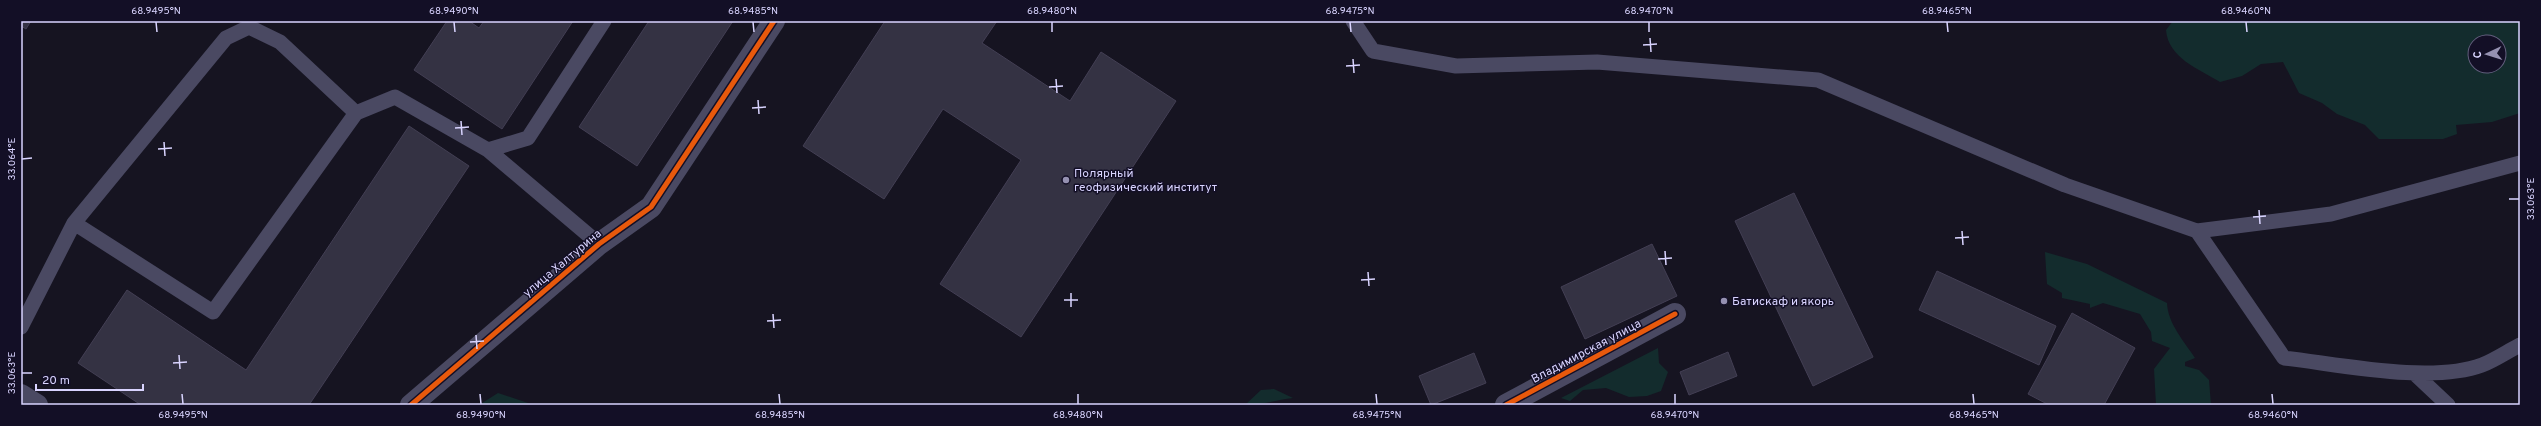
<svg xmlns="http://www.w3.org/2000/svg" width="2541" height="426" viewBox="0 0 2541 426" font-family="Overpass,sans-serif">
  <rect width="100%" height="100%" fill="#161421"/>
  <path fill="#132c2d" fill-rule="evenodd" d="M2173,21h347v92l-28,9 -36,3 1,9 -14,5h-64l-14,-14 -28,-11 -15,-11 -23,-10 -16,-31 -22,2 -19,12 -22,6c-21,-13 -52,-24 -54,-52zM2475,42h24v24h-24z
    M2045,252l42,12 80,39c1,21 17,38 28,55l-10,4v4l14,4 10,10 2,25h-55l-2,-36 16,-21 -18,-7 -1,-9 -11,-18 -37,-11 -13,5v-4l-28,-6v-5l-15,-9z
    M1658,348l1,15 9,9 -7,19 -14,5 -18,1 -23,-9 -23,2 -13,11 -9,-3z
    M1274,389l19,9c-17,2 -31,7 -48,7l16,-15z
    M498,393l36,12h-55z"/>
  <path fill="#343243" stroke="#433f54" d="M21,21h10l-5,8 -5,-3z
    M447,21h22l10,7 5,-7h89l-71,108 -88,-59z
    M649,21h84l-96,145 -58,-39z
    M885,21h112l-15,22 88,58 31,-49 75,49 -155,236 -81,-53 81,-124 -78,-51 -59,90 -81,-53z
    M409,126l60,40 -160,239h-168l-63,-42 49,-73 119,80z
    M1794,193l79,164 -60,29 -78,-165z
    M1652,244l25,52 -92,43 -24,-52z
    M1937,271l119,55 -17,39 -120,-55z
    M2072,313l63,35 -31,57h-55l-21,-11z
    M1728,352l9,24 -48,19 -9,-23z
    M1474,353l12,30 -55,22 -12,-29z"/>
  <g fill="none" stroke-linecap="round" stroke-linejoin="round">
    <path stroke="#4a4962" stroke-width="15" d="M1353,21l20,30 83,15 141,-4 221,18 247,105 132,46 134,-17 189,-51
      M356,113l39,-16 93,53 111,94
      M488,150l40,-12 76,-117
      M2197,231l87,127c54,6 147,26 198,7 13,-5 26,-14 38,-20
      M21,327l53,-104 139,89 143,-199 -76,-71 -31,-15 -23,11 -152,185
      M2414,373l34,32"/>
    <path stroke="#4a4962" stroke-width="22" d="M21,395l16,10
      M411,405l188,-161 52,-37 123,-186
      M1506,405l169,-91"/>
    <g stroke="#130f26" stroke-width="8">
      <path id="cycleway" d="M411,405l188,-161 52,-37 123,-186
        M1506,405l169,-91"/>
    </g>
    <use href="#cycleway" stroke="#e8590c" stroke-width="5"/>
  </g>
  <path fill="none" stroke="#d9d4ff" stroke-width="1.5" d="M156,22l1,10M454,22l1,10M753,22l1,10M1052,22v10M1350,22l1,10M1649,22v10M1947,22l1,10M2246,22l1,10M1650,38l1,14M1643,45l14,-1M1353,59l1,14M1346,66l14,-1M1056,79l1,14M1049,87l14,-1M758,100l1,14M752,108l14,-1M461,121l1,14M455,128l14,-1M164,142l1,14M158,149l14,-1M22,159l10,-1M2509,199h10M2259,210l1,14M2253,217l13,-1M1962,231l1,14M1955,238l14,-1M1665,251l1,14M1658,259l14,-1M1368,272l1,14M1361,280l14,-1M1071,293v14M1064,300h14M773,314l1,14M767,321l14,-1M476,335l1,14M470,342l14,-1M179,355l1,14M173,363l14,-1M22,373h10M182,394l1,10M480,394l1,10M779,394l1,10M1078,394v10M1376,394l1,10M1675,394v10M1973,394l1,10M2272,394l1,10"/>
  <g fill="#9591b1" stroke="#130f26" stroke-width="1.5">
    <circle cx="1066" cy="180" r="4"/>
    <circle cx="1724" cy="301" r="4"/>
  </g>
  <g text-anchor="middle" stroke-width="3" stroke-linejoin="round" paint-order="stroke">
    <g font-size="12" fill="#d9d4ff" stroke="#130f26" text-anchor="start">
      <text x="1074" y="177">Полярный<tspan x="1074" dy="14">геофизический институт</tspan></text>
      <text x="1732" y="305">Батискаф и якорь</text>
    </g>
    <g font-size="12" fill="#d9d4ff" stroke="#130f26">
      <text transform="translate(562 263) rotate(-40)" y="4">улица Халтурина</text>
      <text transform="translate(1586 351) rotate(-28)" y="4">Владимирская улица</text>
    </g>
  </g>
  <rect width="2541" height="426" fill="none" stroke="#130f26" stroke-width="44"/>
  <g transform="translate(2487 54) rotate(266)"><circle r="19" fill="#130f26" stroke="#625e7d"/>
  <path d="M0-3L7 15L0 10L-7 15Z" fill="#9591b1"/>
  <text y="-6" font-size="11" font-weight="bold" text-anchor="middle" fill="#d9d4ff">С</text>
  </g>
  <path d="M36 384v6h107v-6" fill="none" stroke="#d9d4ff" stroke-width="2"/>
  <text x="42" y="384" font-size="12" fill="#d9d4ff" stroke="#130f26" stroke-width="3" paint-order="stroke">20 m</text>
  <rect x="22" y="22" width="2497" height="382" fill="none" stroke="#d9d4ff" stroke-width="1.5"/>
  <g font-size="10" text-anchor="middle" fill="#d9d4ff">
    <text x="156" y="14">68.9495°N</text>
    <text x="454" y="14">68.9490°N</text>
    <text x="753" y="14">68.9485°N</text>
    <text x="1052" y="14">68.9480°N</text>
    <text x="1350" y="14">68.9475°N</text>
    <text x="1649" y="14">68.9470°N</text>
    <text x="1947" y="14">68.9465°N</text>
    <text x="2246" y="14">68.9460°N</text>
    <text transform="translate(11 159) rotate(-90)" y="4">33.064°E</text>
    <text transform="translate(2530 199) rotate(-90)" y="4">33.063°E</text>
    <text transform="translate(11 373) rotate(-90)" y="4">33.063°E</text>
    <text x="183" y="418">68.9495°N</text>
    <text x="481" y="418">68.9490°N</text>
    <text x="780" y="418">68.9485°N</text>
    <text x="1078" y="418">68.9480°N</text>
    <text x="1377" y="418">68.9475°N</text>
    <text x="1675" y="418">68.9470°N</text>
    <text x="1974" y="418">68.9465°N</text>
    <text x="2273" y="418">68.9460°N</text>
  </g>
</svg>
